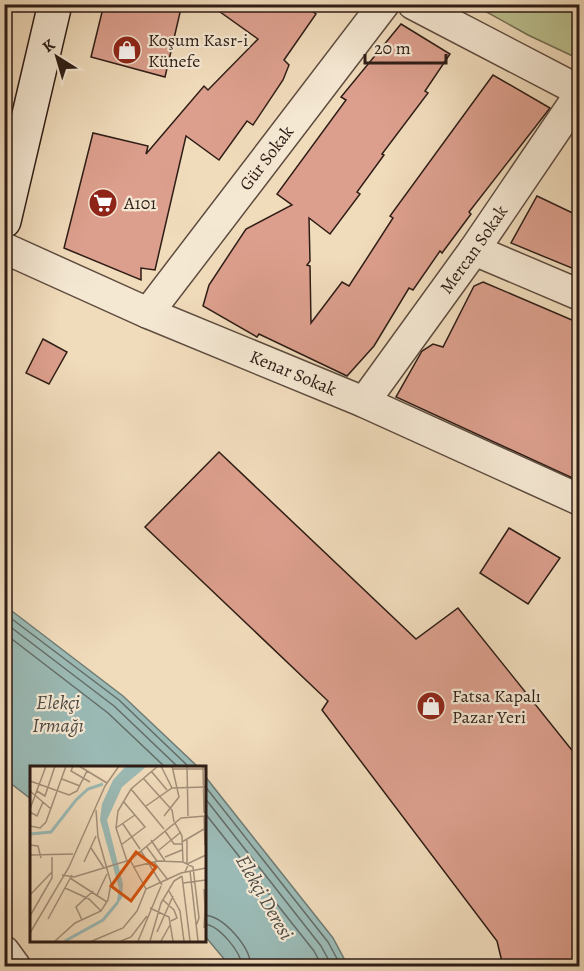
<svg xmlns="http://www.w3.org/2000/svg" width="584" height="971" viewBox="0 0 584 971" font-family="Alegreya,serif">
  <rect width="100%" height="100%" fill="#f0dbbb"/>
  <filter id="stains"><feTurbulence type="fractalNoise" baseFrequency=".00333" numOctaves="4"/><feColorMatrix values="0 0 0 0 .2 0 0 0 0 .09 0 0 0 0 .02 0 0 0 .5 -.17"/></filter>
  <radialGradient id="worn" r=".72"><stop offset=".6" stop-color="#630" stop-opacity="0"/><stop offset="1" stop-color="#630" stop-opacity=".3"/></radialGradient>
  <path fill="#bbc08f" stroke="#746e52" stroke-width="1.5" d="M474,5h105v54l-51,-24z"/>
  <path fill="#9bbab5" stroke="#6f7b75" stroke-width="1.5" d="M4,605l119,91 75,71h-166l-1,32 -26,-20z
    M204,775l129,163 15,28h-118l-26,-31z"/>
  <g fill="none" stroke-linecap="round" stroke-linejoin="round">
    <path stroke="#646c66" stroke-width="1.5" d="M4,613l115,87 70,67
      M4,622l110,84 64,61
      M4,633l104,80 57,54
      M204,785l124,157 13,24
      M204,797l117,149 11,20
      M204,812l110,139 8,15
      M204,915c20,1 46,32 47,51
      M204,924c15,1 37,28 38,42"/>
  </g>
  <path fill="#dc9f8d" stroke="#2e1d16" stroke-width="1.5" d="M104,4h78l-17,73 -74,-20z
    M209,4h93l14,10 -32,46 5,5 -6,15 -30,45 -6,-4 -28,39 -33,-24 -31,134 -14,-2v12l-77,-32 29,-115 55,13 -2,8 58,-68 4,4 50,-51z
    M401,24l49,30 -25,37 3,2 -46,61 2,1 -27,37 3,2 -30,40 -21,-16 1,43 -3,4 3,1 1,57 31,-41 7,4 44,-68 -3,-2 103,-141 57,33 -81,104 2,2 -29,39 -2,-2 -27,39 -4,-2 -35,58 -27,30 -88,-42 -2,3 -54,-31 6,-21 37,-56 46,-24 -15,-11 69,-94 -5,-3z
    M537,196l42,20v55l-68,-28z
    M483,282l96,41v158l-183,-84 26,-46 11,-7 10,3 31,-61z
    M43,339l24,13 -18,32 -23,-11z
    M219,452l197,187 42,-31 121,151v207h-76l-6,-25 -175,-231 6,-9 -183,-174z
    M509,528l51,30 -32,46 -48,-31z"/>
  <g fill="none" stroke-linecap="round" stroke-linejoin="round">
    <g stroke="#5e4c3f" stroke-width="33">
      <g id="minor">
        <path d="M413,4l167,87"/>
        <path id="s1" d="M4,248l144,65 216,89 216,98"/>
        <path d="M474,250l106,45"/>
        <path id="s2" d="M148,313l236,-309"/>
        <path id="s3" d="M364,402l110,-152 106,-156"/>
        <path d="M4,951l11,15"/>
      </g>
    </g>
    <g stroke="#2e1d16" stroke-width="36">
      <path id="secondary" d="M4,221l51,-217"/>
    </g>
    <use href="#minor" stroke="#f5e8d3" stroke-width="30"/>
    <use href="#secondary" stroke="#f5e8d3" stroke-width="33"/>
  </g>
  <defs>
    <g id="shop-disc" transform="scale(1.5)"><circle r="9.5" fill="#8f2418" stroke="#f5e8d3"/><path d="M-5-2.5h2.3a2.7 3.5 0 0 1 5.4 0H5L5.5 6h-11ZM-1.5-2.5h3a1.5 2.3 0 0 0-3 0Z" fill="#fff"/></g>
    <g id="supermarket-disc" transform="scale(1.5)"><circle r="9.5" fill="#8f2418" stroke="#f5e8d3"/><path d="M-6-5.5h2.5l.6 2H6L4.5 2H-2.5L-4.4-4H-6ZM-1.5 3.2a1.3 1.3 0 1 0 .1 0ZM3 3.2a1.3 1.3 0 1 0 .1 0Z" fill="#fff"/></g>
  </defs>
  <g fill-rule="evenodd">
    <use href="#shop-disc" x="127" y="50"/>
    <use href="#supermarket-disc" x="103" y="203"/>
    <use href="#shop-disc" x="431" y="706"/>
  </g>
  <g text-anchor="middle" stroke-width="4.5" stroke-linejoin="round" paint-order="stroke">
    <g font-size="18" fill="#2e1d16" stroke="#f5e8d3" text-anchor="start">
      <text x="148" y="46">Koşum Kasr-i<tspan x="148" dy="21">Künefe</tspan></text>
      <text x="124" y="209">A101</text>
      <text x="452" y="702">Fatsa Kapalı<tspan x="452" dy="21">Pazar Yeri</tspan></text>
    </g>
    <g font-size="18" fill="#2e1d16" stroke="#f5e8d3">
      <text dy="6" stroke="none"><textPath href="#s2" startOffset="195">Gür Sokak</textPath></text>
      <text dy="6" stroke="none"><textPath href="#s3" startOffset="188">Mercan Sokak</textPath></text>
      <text dy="6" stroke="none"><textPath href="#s1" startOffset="315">Kenar Sokak</textPath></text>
    </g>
    <g font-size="20" font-style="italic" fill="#4f4c46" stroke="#f5e8d3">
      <text x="58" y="709">Elekçi<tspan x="58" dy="23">Irmağı</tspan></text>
      <text transform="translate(265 897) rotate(60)" y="7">Elekçi Deresi</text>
    </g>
  </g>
  <g transform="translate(30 766)">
    <rect width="176" height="176" fill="#f0dbbb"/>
    <path d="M96,0h21l-25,21 -15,33 16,64 -1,14 -6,8 3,-18 -19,-68 2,-16 11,-24z" fill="#9bbab5"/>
    <path fill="none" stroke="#9bbab5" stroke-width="3" d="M0,68l21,-2 25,-32 12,-11 15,-5M35,175l38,-21 15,-18"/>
    <path fill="none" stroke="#a28f79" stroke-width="1.5" d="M43,0l-2,5 19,11M49,0l28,17M131,0l11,22M157,0l1,50M173,0l1,47M143,3h33M121,5l16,19M113,12l29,32 2,12M32,13l18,7M0,15l39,14 8,-4 10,-20M101,23l33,40M0,25l21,18M7,25l8,5 10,-30M116,40l26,-18 34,-1M0,43l16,-43M0,46l7,4 6,-14M134,50l15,-19 -7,-31M174,50l1,29M145,57l7,13 1,26M93,58l17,25M0,60l10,2 6,-6 20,-56M86,62l19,-13M135,65l9,13h8M157,73v25M121,74l14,21M152,76l22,-13M0,79l8,1 3,12M91,79l24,-18 -22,-26M116,80l11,15M61,82l13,20M129,84l22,-18M111,85l21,34M0,89l43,-1M135,91l17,-7M100,94l16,29M97,95l-11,-33 2,-17 13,-22 27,-23M54,96l12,-26M124,96l14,18M103,101l25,-6 25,1 10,5 6,51 -3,8M160,105l8,70M155,106l4,-9 17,-8M32,109l12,2 56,-17 51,-42 25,-2M152,110l8,65M40,112l37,24M153,117l23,-3M35,122l24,11 12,12M174,123l1,20M139,125l11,20 4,30M0,129l22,-23M67,129l10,-21M133,134l11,10 3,8 -6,3M120,142l19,9 4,24M0,150l22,-38v-21M18,153l24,-44M52,154l-6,-13 17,-16M174,162l1,-19M127,166l16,-36M0,167l39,-66 36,-81 14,-20M25,175l20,-18 26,-12 7,-11 3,-17 -13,-46 -2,-27M62,175l31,-13 14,-17 9,-22 35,-16 25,-5M91,175l10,-4 16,-21M108,175l23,-55M120,175l11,-38 13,-22 8,-5M131,175l9,-16"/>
    <path fill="#d5530d" fill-opacity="0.15" stroke="#d5530d" stroke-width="3" d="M106,86l20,15 -25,34 -20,-15z"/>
    <rect width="176" height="176" fill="none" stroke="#2e1d16" stroke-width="3"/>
  </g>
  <rect width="584" height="971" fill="none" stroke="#f0dbbb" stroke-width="24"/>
  <rect x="6" y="6" width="572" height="959" fill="none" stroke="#2e1d16" stroke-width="3"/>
  <rect x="12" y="12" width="560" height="947" fill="none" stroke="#2e1d16" stroke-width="1.5"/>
  <g transform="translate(57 57) rotate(323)" stroke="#f5e8d3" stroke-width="4.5" paint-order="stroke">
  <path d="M0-4.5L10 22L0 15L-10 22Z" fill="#2e1d16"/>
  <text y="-9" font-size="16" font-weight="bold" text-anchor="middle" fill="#2e1d16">K</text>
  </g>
  <path d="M365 54v9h81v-9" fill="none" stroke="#2e1d16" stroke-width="3"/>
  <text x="374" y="54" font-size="18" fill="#2e1d16" stroke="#f5e8d3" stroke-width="4.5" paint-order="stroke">20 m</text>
  <rect width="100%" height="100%" filter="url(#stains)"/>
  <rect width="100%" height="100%" fill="url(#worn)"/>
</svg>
